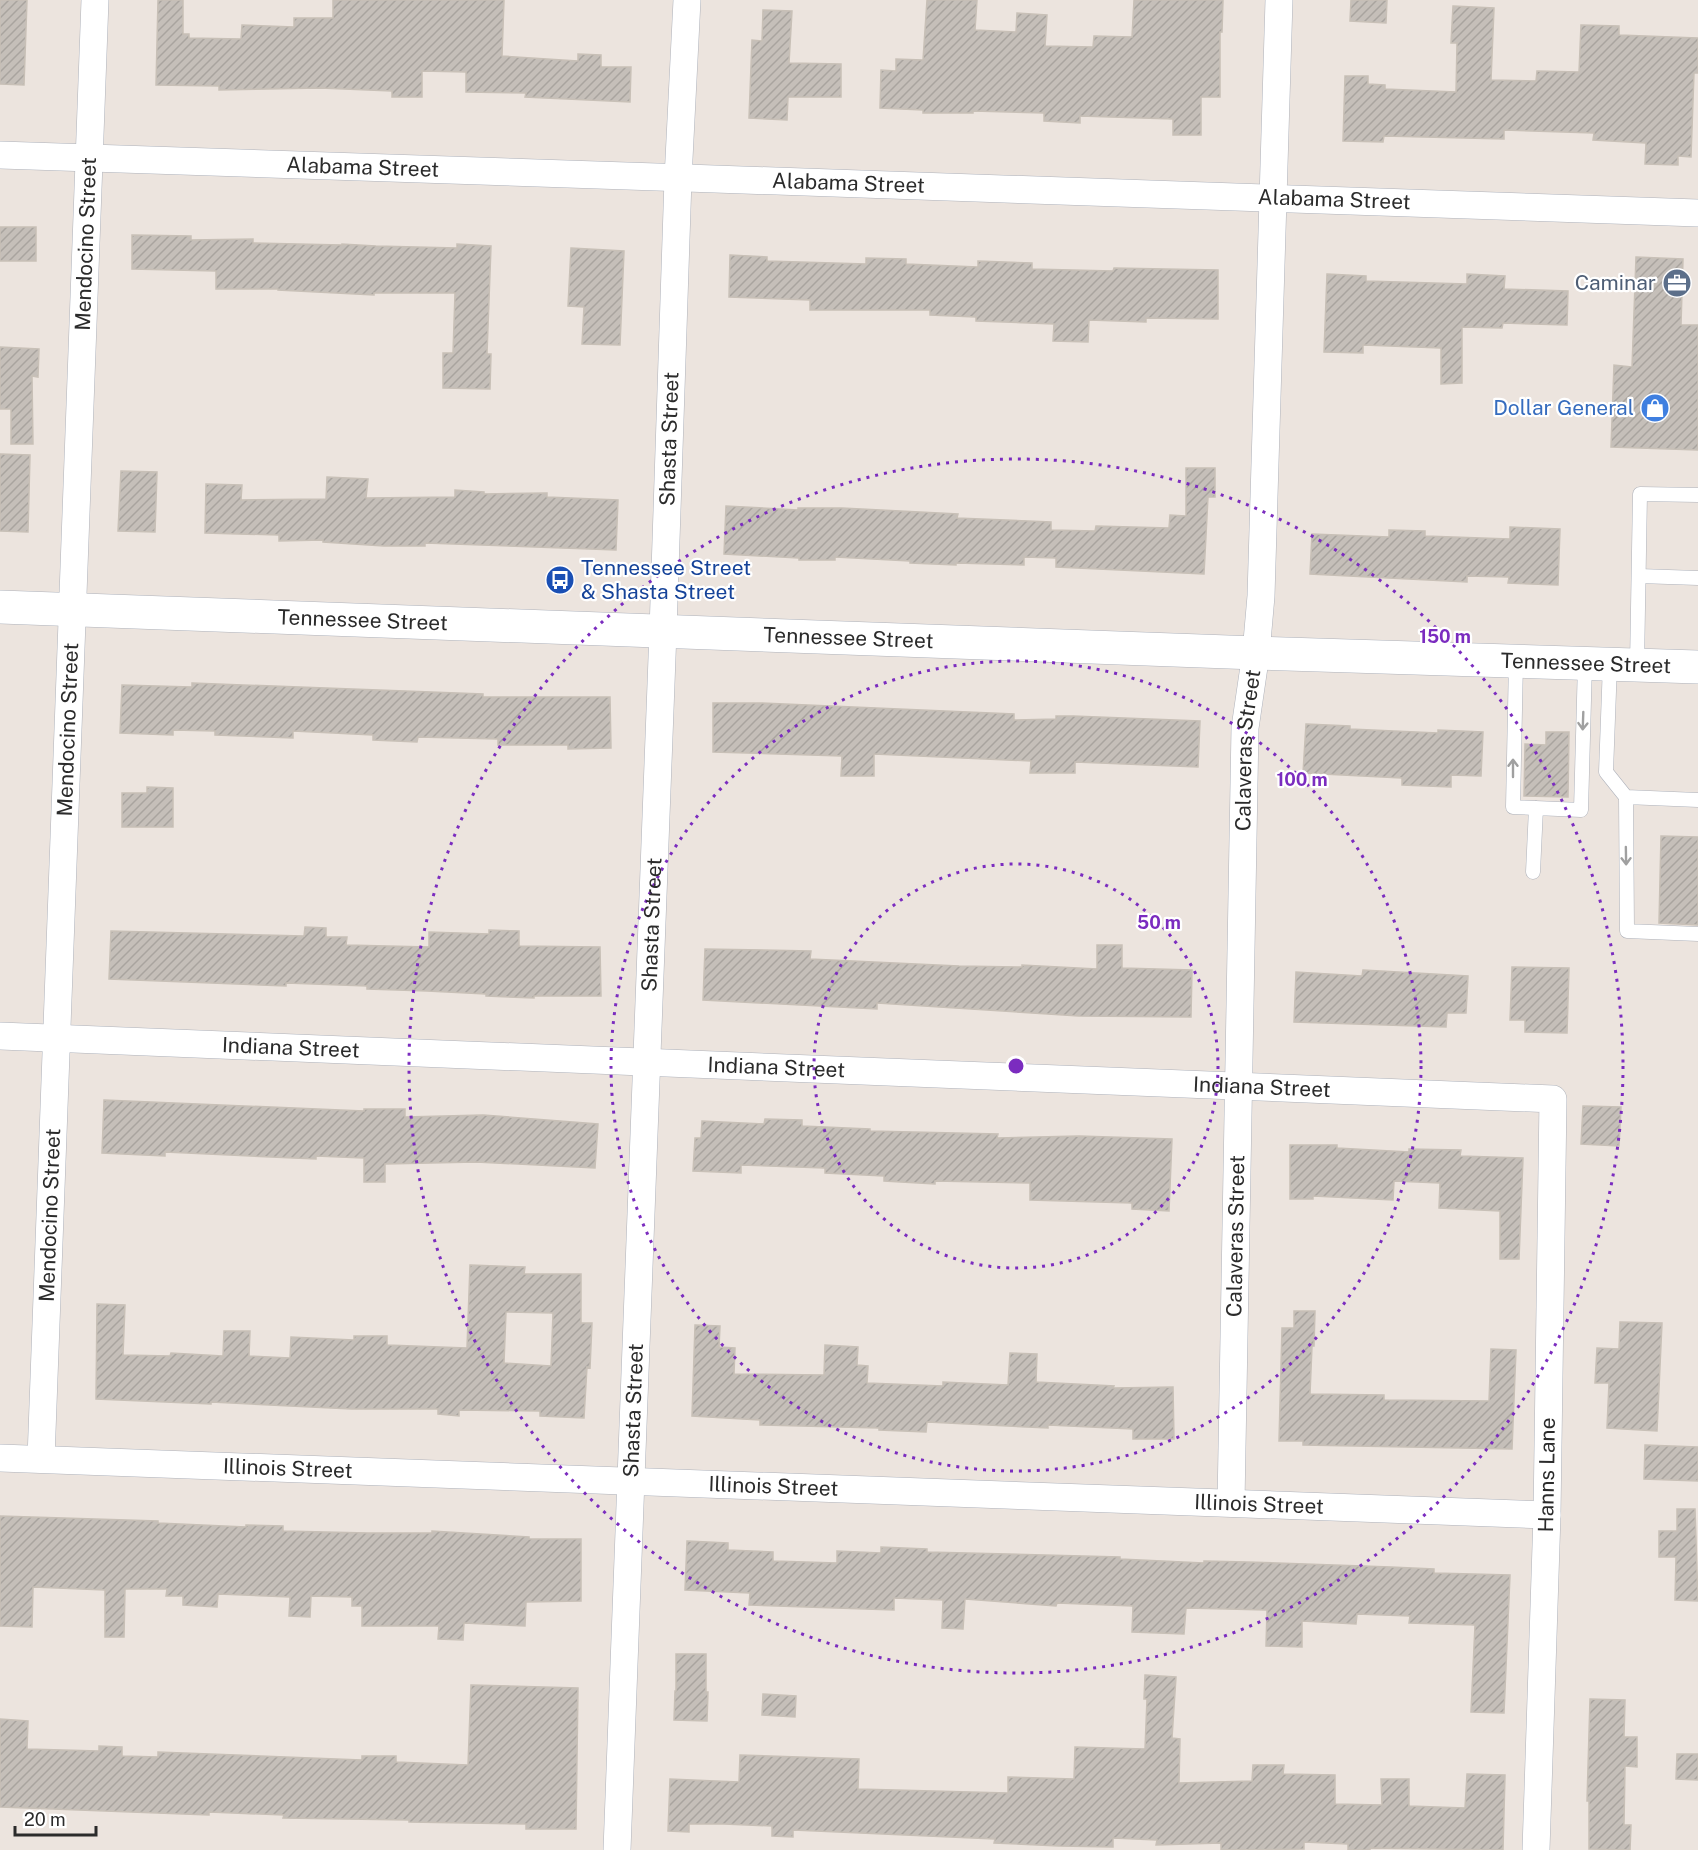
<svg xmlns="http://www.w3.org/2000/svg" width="1698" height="1850" viewBox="0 0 1698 1850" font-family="'Public Sans',sans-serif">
  <defs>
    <pattern id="building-hatch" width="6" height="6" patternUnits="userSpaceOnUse" patternTransform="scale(1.5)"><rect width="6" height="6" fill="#c5bfb9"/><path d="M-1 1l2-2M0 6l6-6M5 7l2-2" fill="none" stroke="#a9a49f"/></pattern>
  </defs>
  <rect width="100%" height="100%" fill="#ece4de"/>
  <path fill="url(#building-hatch)" stroke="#c8c0b7" stroke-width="1.5" fill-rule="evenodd" d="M0,0h27l-3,85 -24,-1z
    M158,0h25v34h6v4l52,1 1,-14 52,2v-9h39v-18h171l-2,56 76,5v-7l23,1v12h30l-1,35 -105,-5 1,-4 -60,-1v-20l-44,-1v26h-30v-6l-72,-3 -101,2v-4l-63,-1z
    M927,0h50l-2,30 41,2 1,-19 30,2 -2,31 48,1 1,-11 38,1 2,-37h89l-1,32h-2v65h-19v38h-28v-16l-93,-3v7l-36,-2v-8l-71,-2v2h-50v-3l-43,-2 1,-38 15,1v-12l27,1z
    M1351,0h36l-1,23 -36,-2z
    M1453,6l41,2 -3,72 45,1 1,-10 42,1 2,-47 38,1v9l79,3v35h-4l-3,84 -13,-1v9l-33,-1 1,-21 -53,-3 1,-7 -90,-3v9l-120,-3 -1,6 -40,-1 2,-65h23v8l17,1v4l71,3 1,-49h-6z
    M763,10l29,1 -3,52 52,1v33h-53l-1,23 -38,-2 3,-78 10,1z
    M0,227h36v34h-36z
    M132,235l59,1v4l62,-1v4l89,2v-1l34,2 81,2v-4l34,2 -4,108h4l-1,35 -47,-1v-35h10l2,-60h-81v2l-96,-5v-1h-62v-18l-84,-2z
    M571,248l53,3 -4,94 -38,-1 2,-37 -16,-1z
    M730,255l37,2v4l99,3v-6l40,1v5l72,3v-6l54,2v6l81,2 1,-3 104,2v49l-72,-1v4l-57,-2 -1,22 -35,-1 1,-17 -78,-3v-4l-46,-2v-5h-120v-10l-81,-3z
    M1636,257l47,2 -2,66h17v125l-87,-3 3,-82 18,2z
    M1327,274l39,2v5l101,3v-10l38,2 -1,13 64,2 -1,34 -64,-2 -1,5 -40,-1v56l-21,1v-36l-78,-3v8l-39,-1z
    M0,347l39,2 -1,28 -6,-1 1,68h-22v-35h-11z
    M0,454l30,1 -2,77 -28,-1z
    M1186,468h29v29h-7l-4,77 -148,-7v-9l-32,-1v8l-68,-2v2l-46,-2v-2l-75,-4v3h-36v-2l-75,-4 2,-48 72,4v-2h44l116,6 -1,4 94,4v8l44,1 1,-5 73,2 1,-13 16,1z
    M121,471l36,1 -2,60 -37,-1z
    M327,477l41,2 -2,19 89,-1v-7l29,2v2l63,-1v4l71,3 -2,50 -191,-7v3h-41l-61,-4v-2l-44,1v-6l-74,-2 1,-49 36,1 -1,15 85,-1z
    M1510,527l50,2 -2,56 -50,-2 1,-6 -42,-1v6l-157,-8 2,-40 77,3v-7l36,1v5l85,3z
    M192,683l291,11v3h127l1,51 -43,1v-4h-70v-6l-80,-2 -1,5 -44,-2v-5l-80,-4v7l-78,-3v-4l-42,-1v5l-53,-2 2,-48 70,2z
    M713,703h49l206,9 46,2v6l42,-1v-3h17l127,5 -2,46 -123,-5v11h-45l1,-12 -157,-7v22h-33l1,-20 -129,-4z
    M1306,724l44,2v3l88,4v-3l45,2 -2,44 -30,-1v12l-49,-2v-7l-99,-5z
    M1546,732h23l-1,65 -44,-1 1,-52 21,1z
    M147,787l26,1v39h-51v-34h25z
    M1661,836l37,1v88l-39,-2z
    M305,927l21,1v9h21l-1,8 83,2v-15l60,2v-4l30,1v15l81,1 1,49h-67v2l-48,-2v-2l-59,-3 -60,-2v-3l-81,-3v3l-177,-7 2,-48 193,5z
    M1097,945h25v23l70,2 -1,47 -112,-1 -202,-13v6l-174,-9 2,-51 106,2 -1,8 149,7 63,1v-2l75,4z
    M1512,967l57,1 -2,65 -42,-1v-12h-15z
    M1363,970l105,6 -2,37h-19l-1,14 -152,-5 2,-50 66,4z
    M104,1100l260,11v-2h41v8l78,-2 115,9 -3,44 -119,-6 -91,2v18h-21v-24l-48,-2v3l-151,-7v4l-63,-3z
    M1583,1106l38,1 -2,39 -38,-2z
    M765,1119l37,1v6l68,3v2l128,3 -1,4 82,-2 93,3 -3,72 -37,-2v-6l-102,-3v-17l-95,-2v3l-51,-3v-5l-59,-3v-5l-84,-3v8l-48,-2 2,-33h6l1,-17 62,3z
    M1290,1145h47v3l72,4v-3l52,1 -1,6 63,2 -4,101h-19v-48l-61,-3 1,-25 -46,-2 -1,19 -80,-4v3h-23z
    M470,1265l55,2 -1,7h57v49h11l-2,45 -3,-1 -3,51 -44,-2v-5l-81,-1v6l-21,-2v-5h-86l-141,-7v2l-115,-5 1,-95 28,1 -2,50 47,1 1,-3 52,3 1,-25h26l-1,25 41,2 1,-21 63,3v-4h33v9l80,3zM506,1312l47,1 -2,53 -47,-3z
    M1294,1311h21l-1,35h-2l-2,48 74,1v5l105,1 2,-52 25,1 -4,99 -209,-4v-4h-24l3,-113h12z
    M1620,1322l42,1 -5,108 -50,-3 2,-45h-14l2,-35 22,1z
    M695,1325l25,1 -1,21 16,1 -1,26 90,1 1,-30 33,2 -1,18 11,1 -1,17 76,3v-4l65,3 2,-32 27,1 -1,28 78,4 -1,2 60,-1 1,52h-41v-10l-85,-4v3l-121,-6 -1,10 -47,-2v-2l-119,-3v-5l-68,-4z
    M1645,1445l53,2v34l-54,-2z
    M1677,1509h18l3,92 -23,-1 1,-43h-17v-26h18z
    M0,1516l158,5v2l88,4v-2l37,1v5l85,2h64v-2l97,6v2h52v62l-55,1 -1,24 -61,-3 -1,17 -25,-1 1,-13h-77v-20h-10v-9l-41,-1 -1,21 -21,-1 1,-19 -72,-3 -1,13 -34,-2v-9h-17l1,-7h-42l-1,48h-19v-47l-72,-3 -1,40 -32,-1z
    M687,1541l41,2v7l45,2v9l64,2v-12l44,2v-6l46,2v3l193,5v2l84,4v-2l43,1 144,5 43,2v4l76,2 -6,138 -33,-1 4,-87 -66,-2 1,-7 -53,-2 -1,10 -54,-3v26l-36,-1 1,-36 -81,-2 -2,26 -52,-2 1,-26 -76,-3 -1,3 -91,-7 -2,30 -21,-1 1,-28 -49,-2v12l-145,-5 1,-12 -65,-3z
    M676,1654h30v38h2l-1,29 -33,-1 1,-29h1z
    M1145,1675l31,2 -4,61 8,1 -1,44 73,-2 1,-16h31l-1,9 52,1v29l47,1 -1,-26h28v27l56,2 2,-34 38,1 -2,75 -133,-2v2h-22v-6l-44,-2v7l-83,1v-7l-65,2 1,-5 -44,-2v9l-54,-1 -65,-3 1,-4 -202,-9v7l-21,-1v-10l-48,-2h-35v8l-21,-1 2,-52 69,3 1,-27 119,4 -1,30 150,4v-16l66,2 1,-32 70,2 2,-50h-3z
    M471,1685l107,3 -2,141h-50v-5l-117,-2v-2l-126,-2 1,-3 -75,-3v3l-209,-8v-88l28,2 -1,28 72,2v-5l23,1v9l36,1v-5l204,8v-4h34v6l72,3z
    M763,1694l33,2 -1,21 -33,-2z
    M1590,1699l35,1 -1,37h13v30l-12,-1 -1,59h7l-1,25 -41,-1v-48h-2z
    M1677,1754h21v26l-22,-1z"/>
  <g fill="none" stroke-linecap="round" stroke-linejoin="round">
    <g stroke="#aeb2bb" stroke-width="15">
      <path id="lane" d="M1639,576l59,2
        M1516,661l-3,146 68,3 4,-147
        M1610,664l-4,108 20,25 1,134 71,3
        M1637,665l3,-171 58,1
        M1626,797l72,3
        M1533,872l3,-64"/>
    </g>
    <g stroke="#aeb2bb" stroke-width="28">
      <g id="street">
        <path id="s1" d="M0,155c566,20 1132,36 1698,58"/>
        <path id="s2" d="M0,1036l1553,63 -6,416 -11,335"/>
        <path id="s3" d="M0,1458l1547,57"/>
        <path id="s4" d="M41,1459l54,-1459"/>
        <path id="s5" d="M1231,1503l14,-775 11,-75 5,-57 18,-596"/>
        <path id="s6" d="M617,1850l46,-1219 15,-452 9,-179"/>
      </g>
    </g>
    <g stroke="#aeb2bb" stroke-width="34">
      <g id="secondary">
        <path id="s7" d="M0,607l1256,46 442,14"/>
      </g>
    </g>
    <use href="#lane" stroke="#fff" stroke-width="14"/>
    <use href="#street" stroke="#fff" stroke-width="27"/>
    <use href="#secondary" stroke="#fff" stroke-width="33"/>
  </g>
  <defs><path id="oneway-shaft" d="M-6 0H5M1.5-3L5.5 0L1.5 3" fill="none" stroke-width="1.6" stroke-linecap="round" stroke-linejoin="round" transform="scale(1.5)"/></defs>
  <g stroke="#a0a0a0">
    <use href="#oneway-shaft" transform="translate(1583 721) rotate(92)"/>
    <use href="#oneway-shaft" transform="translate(1513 768) rotate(-90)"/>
    <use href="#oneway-shaft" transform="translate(1626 856) rotate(89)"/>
  </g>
  <g fill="none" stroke="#7b2cbf" stroke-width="3" stroke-dasharray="3 6">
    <circle cx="1016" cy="1066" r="202"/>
    <circle cx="1016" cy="1066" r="405"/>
    <circle cx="1016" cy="1066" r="607"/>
  </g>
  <defs>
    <g id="office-disc" transform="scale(1.5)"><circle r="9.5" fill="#5c6f8a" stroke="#fff"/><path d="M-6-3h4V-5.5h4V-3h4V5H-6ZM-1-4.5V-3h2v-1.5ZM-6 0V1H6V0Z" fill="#fff"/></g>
    <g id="shop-disc" transform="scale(1.5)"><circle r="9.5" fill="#3f7fe0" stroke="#fff"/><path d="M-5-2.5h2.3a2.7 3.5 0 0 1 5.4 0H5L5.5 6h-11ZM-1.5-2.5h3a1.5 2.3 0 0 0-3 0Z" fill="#fff"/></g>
    <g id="bus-disc" transform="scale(1.5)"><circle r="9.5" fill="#1a4fb4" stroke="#fff"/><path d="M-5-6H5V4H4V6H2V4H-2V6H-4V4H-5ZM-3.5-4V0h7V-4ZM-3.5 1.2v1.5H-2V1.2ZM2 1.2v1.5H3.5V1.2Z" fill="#fff"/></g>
  </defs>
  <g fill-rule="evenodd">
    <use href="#office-disc" x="1677" y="283"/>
    <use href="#shop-disc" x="1655" y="408"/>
    <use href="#bus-disc" x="560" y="580"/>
  </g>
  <g text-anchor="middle" stroke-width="4.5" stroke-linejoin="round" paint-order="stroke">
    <g font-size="21" fill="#2b2b2b" stroke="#fff">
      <text dy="7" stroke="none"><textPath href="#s1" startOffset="363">Alabama Street</textPath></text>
      <text dy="7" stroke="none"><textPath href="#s1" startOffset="849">Alabama Street</textPath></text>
      <text dy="7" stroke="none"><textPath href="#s1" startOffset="1335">Alabama Street</textPath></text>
      <text dy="7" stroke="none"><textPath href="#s4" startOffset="1216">Mendocino Street</textPath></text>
      <text dy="7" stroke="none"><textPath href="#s6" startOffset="1412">Shasta Street</textPath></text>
      <text dy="7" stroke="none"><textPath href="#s7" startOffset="363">Tennessee Street</textPath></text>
      <text dy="7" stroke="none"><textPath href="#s7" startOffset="849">Tennessee Street</textPath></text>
      <text dy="7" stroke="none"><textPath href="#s7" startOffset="1587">Tennessee Street</textPath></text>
      <text dy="7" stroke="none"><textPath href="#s4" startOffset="730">Mendocino Street</textPath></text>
      <text dy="7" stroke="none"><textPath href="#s5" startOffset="753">Calaveras Street</textPath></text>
      <text dy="7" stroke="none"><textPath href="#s6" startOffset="926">Shasta Street</textPath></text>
      <text dy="7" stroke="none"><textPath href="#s2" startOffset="291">Indiana Street</textPath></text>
      <text dy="7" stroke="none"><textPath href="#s2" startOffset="777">Indiana Street</textPath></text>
      <text dy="7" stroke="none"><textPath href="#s2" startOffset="1263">Indiana Street</textPath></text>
      <text dy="7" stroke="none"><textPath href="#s4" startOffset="244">Mendocino Street</textPath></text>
      <text dy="7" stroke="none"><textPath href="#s5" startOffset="267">Calaveras Street</textPath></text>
      <text dy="7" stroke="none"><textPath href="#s6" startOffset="440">Shasta Street</textPath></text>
      <text dy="7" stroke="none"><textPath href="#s3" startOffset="288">Illinois Street</textPath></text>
      <text transform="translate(1547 1475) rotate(-89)" y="7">Hanns Lane</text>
      <text dy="7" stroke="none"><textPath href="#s3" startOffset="774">Illinois Street</textPath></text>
      <text dy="7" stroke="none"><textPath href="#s3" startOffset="1260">Illinois Street</textPath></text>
    </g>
    <g font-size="21" fill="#4e5e75" stroke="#fff" text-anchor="end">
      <text x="1656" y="290">Caminar</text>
    </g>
    <g font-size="21" fill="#366cbe" stroke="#fff" text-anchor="end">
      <text x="1634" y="415">Dollar General</text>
    </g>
    <g font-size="21" fill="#164399" stroke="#fff" text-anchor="start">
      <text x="581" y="575">Tennessee Street<tspan x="581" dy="24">&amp; Shasta Street</tspan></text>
    </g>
  </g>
  <circle cx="1016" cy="1066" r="9" fill="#7b2cbf" stroke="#fff" stroke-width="3"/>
  <g font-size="18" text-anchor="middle" font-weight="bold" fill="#7b2cbf" stroke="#fff" stroke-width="4.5" stroke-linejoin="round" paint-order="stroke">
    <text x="1445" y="643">150 m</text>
    <text x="1302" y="786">100 m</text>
    <text x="1159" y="929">50 m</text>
  </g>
  <path d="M15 1826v9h81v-9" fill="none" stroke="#2b2b2b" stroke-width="3"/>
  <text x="24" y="1826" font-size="18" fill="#2b2b2b" stroke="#ffffff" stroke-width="4.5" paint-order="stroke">20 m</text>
</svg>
